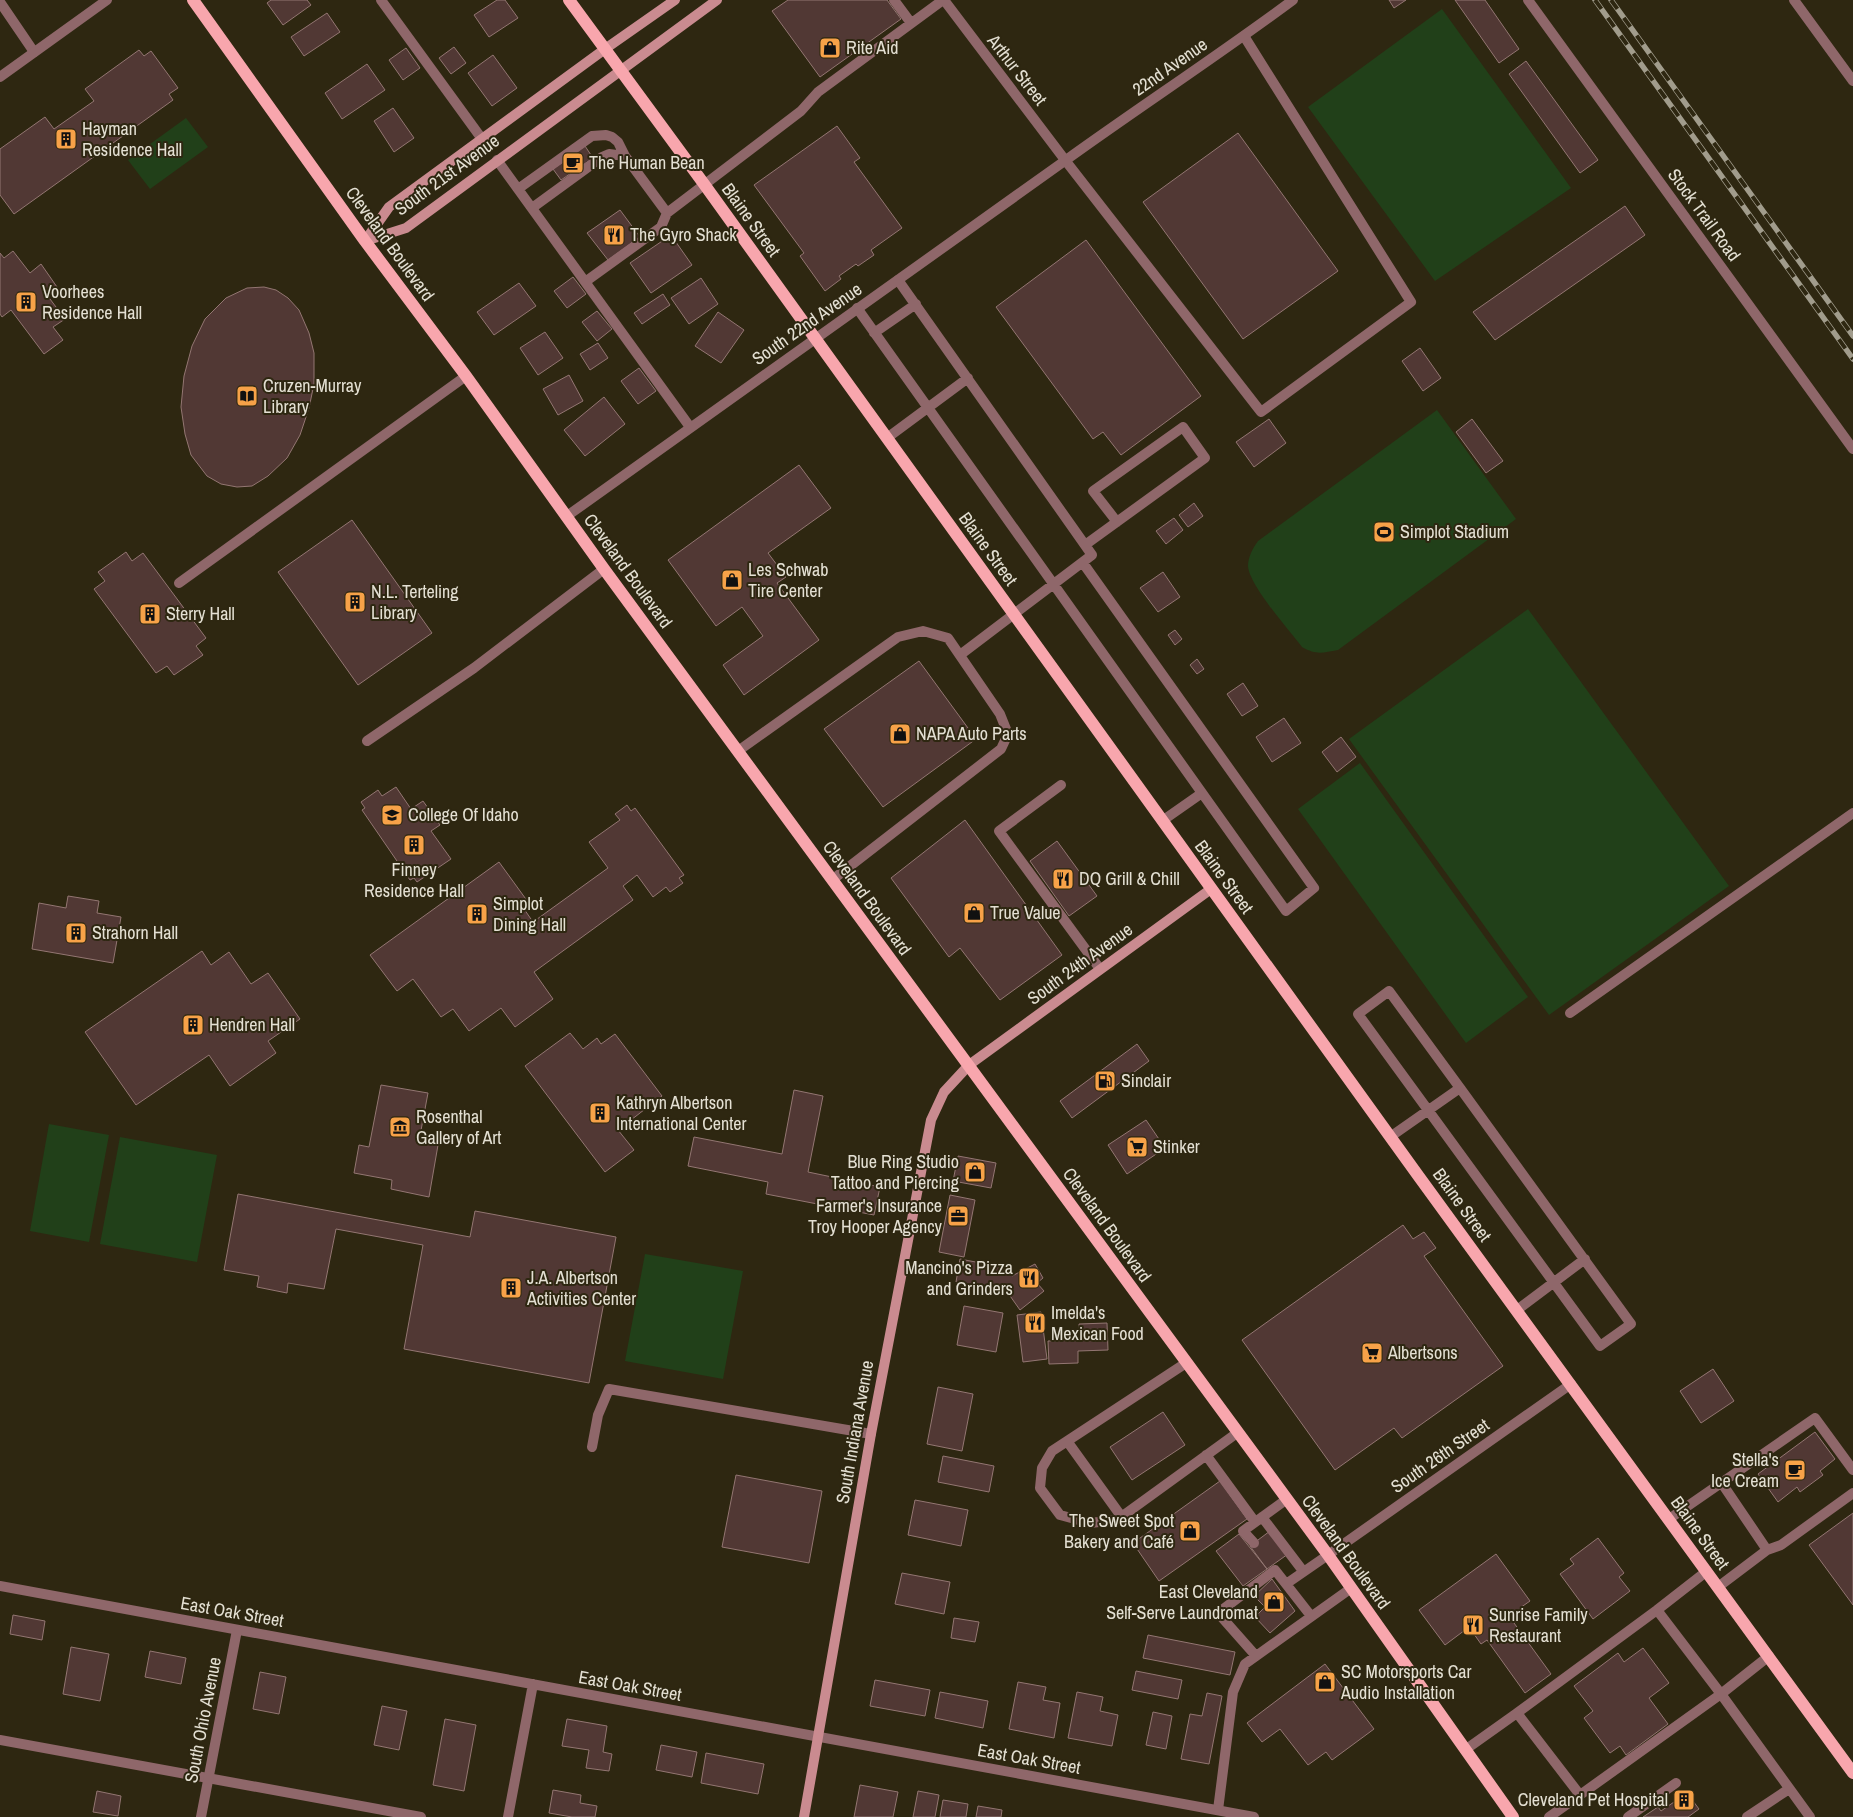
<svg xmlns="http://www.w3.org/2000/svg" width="1853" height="1817" viewBox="0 0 1853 1817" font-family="'Archivo Narrow',sans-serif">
  <rect width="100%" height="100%" fill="#2e2711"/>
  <path fill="#214019" d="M1442,9l129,179 -136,93 -127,-174z
    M186,118l22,29 -58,42 -22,-29z
    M1437,410l79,109 -178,131c-16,3 -22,5 -36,-3 -13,-17 -53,-62 -54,-81 0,-9 5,-18 10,-25z
    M1528,609l201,277 -180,129 -200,-276z
    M1360,763l168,234 -62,46 -168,-234z
    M49,1124l60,11 -20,107 -59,-11z
    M120,1137l97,18 -20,107 -97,-18z
    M645,1254l98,17 -20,108 -98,-18z"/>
  <path fill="#513834" stroke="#937672" d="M271,0h36l4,5 -28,20 -16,-22z
    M497,0h8l13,18 -29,19 -15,-22z
    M788,0h99l14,19 -81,58 -48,-66z
    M1389,0h17l-12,8z
    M1455,0h30l34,49 -20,14z
    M327,13l13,19 -36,24 -13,-19z
    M454,47l12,16 -15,11 -12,-16z
    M406,48l14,20 -17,12 -14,-20z
    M139,50l5,6 7,-5 27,37 -9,6 4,6 -159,114 -14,-19v-46l45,-32 9,12 40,-28 -9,-12z
    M493,55l24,33 -25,18 -24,-33z
    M1526,61l72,99 -18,13 -71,-99z
    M367,64l18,26 -43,29 -17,-26z
    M393,108l21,30 -20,14 -20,-31z
    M837,126l23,32 -6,4 48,66 -31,22 3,5 -16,11 -2,-2 -17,12 2,3 -16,12 -25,-35 4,-3 -50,-68z
    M1238,133l100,138 -95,68 -100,-137z
    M585,146l8,12 -32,22 -8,-11z
    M1625,206l20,29 -150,105 -22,-28z
    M620,210l20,27 -32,23 -21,-27z
    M671,235l21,30 -41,28 -21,-30z
    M1086,240l115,156 -80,59 -18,-23 -10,7 -97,-132z
    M13,251l17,22 11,-9 16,23 -10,8 18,24 -12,8 10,13 -19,14 -33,-44 -9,7 -2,-3v-61l4,5z
    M573,277l13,17 -19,14 -13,-17z
    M701,278l17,26 -29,20 -18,-26z
    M519,283l17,23 -42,29 -17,-23z
    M264,287l12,3 12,8 11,12 10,23 5,20v31l-5,24 -9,27 -13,23 -19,18 -16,10 -15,1 -16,-3 -14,-8 -16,-21 -6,-21 -4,-27 3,-31 8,-30 13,-27 21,-21 21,-10z
    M663,294l7,11 -28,19 -8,-11z
    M597,311l15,18 -15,12 -15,-19z
    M718,312l26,18 -23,33 -26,-17z
    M545,332l18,26 -25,17 -18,-27z
    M598,343l10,15 -18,12 -10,-16z
    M1420,348l21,30 -18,13 -21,-30z
    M639,368l17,23 -18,13 -17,-23z
    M569,375l14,26 -25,14 -15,-26z
    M604,397l21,27 -40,32 -21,-26z
    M1269,419l17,24 -32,24 -18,-25z
    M1472,419l31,42 -17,12 -30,-41z
    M799,465l32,43 -63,45 18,24 -9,6 42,57 -75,55 -21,-30 40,-29 -21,-29 -26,19 -48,-66z
    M1194,503l9,13 -15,11 -9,-12z
    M1174,518l9,12 -17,14 -10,-13z
    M352,520l80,113 -74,52 -80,-113z
    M126,552l6,9 11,-8 63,85 -10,8 7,9 -29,20 -7,-9 -11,7 -62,-84 11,-8 -7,-9z
    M1163,572l17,25 -22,15 -18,-24z
    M1175,630l7,9 -7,6 -7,-10z
    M1197,659l7,10 -7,5 -7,-9z
    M919,661l57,78 -93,68 -59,-78z
    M1243,683l15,23 -16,10 -15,-22z
    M1284,718l17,25 -29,19 -16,-25z
    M1341,737l15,20 -19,15 -15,-20z
    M396,787l15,22 12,-8 17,24 -9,6 20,28 -34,23 -3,-4 -4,2 -48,-70 3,-2 -4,-6 17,-12 4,6z
    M627,805l4,6 4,-3 49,67 -5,3 4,5 -13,9 -4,-5 -13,10 -16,-22 -14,11 10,14 -99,72 19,27 -38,28 -14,-19 -32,23 -16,-22 -12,8 -28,-38 -16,12 -27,-36 129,-93 29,40 -6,4 11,16 75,-54 -19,-26 31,-22 -5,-6z
    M965,820l97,135 -62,45 -40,-52 -11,9 -58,-79z
    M1057,841l40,55 -28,20 -39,-55z
    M68,896l31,5 -2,12 24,4 -8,46 -81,-14 7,-46 27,5z
    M202,951l9,14 18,-13 22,32 17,-11 32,46 -32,22 8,12 -46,33 -21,-31 -73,50 -51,-73z
    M570,1033l13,16 14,-11 4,6 14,-10 47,62 -44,34 16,20 -29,22 -80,-106z
    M1137,1044l12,17 -77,57 -12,-17z
    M381,1085l47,8 -9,48 19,4 -9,52 -38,-8 1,-9 -38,-7 5,-28 10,2z
    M794,1090l29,6 -15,76 72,15 -6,28 -108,-21 2,-12 -80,-16 6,-29 88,17z
    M1146,1120l19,28 -38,26 -19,-29z
    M958,1156l38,7 -5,25 -38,-7z
    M238,1194l232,43 5,-26 141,26 -27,146 -185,-34 19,-104 -87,-16 -12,60 -36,-6 -1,10 -30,-6 2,-11 -35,-6z
    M950,1195l25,5 -11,57 -25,-5z
    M1403,1225l10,14 11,-7 12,16 -12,8 79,110 -101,72 -8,-10 -59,42 -93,-130z
    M960,1259l52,10v7l23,-12 8,14 -6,5 7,8 -24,19 -12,-17 -52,-11z
    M964,1306l39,7 -7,39 -39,-7z
    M1041,1312l6,47 -24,3 -6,-47z
    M1107,1323l1,27 -30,1v12l-29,1 -1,-23 32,-1 -1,-16z
    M1713,1369l21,32 -33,22 -21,-32z
    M938,1387l35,7 -11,57 -35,-7z
    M1163,1412l22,33 -53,35 -22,-33z
    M1815,1432l20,27 -15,12 3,4 -23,17 -3,-5 -19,15 -20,-28z
    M943,1456l51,10 -5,26 -51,-10z
    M736,1475l86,16 -13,72 -87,-16z
    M1220,1481l27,38 -88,62 -26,-38z
    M915,1500l53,10 -7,36 -53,-11z
    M1853,1513v92l-44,-60z
    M1270,1531l18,23 -21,15 -17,-23z
    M1239,1534l28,35 -24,17 -27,-35z
    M1598,1538l26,35 -5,4 11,14 -37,28 -33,-45 14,-10 -4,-5z
    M1496,1554l34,47 -10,7 5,7 -11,8 37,51 -26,19 -38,-53 -6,4 -12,-17 -24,18 -26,-35z
    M902,1573l48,9 -6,32 -49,-10z
    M1272,1579l23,32 -25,22 -15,-16 10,-10 -11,-11z
    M13,1615l32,6 -3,19 -32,-6z
    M954,1618l25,4 -4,20 -24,-4z
    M1148,1635l87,17 -5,23 -87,-17z
    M71,1647l38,7 -9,47 -37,-7z
    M1643,1648l26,35 -20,15 19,26 -42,31 -6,-9 -10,7 -26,-35 9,-7 -19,-25 44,-33 6,9z
    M150,1651l36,7 -5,26 -36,-7z
    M1325,1664l49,65 -42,31 -6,-8 -18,13 -28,-36 -18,13 -15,-19z
    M1136,1671l46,9 -4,19 -46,-9z
    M260,1672l26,5 -7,37 -26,-5z
    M875,1680l55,10 -5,26 -55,-10z
    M1018,1682l28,5 -3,13 17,3 -6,35 -45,-9z
    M940,1692l48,9 -5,27 -48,-10z
    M1077,1692l26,5 -3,14 18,4 -6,31 -44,-8z
    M1207,1693l15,3 -13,68 -28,-5 9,-45 12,2z
    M382,1706l25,5 -8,39 -25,-5z
    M1153,1712l19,4 -6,33 -20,-4z
    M445,1719l31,6 -12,66 -31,-6z
    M567,1719l40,7 -4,26 9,2 -3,17 -23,-3 3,-18 -27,-4z
    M661,1745l36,7 -5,25 -36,-7z
    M706,1753l58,11 -6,30 -57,-11z
    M860,1785l38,7 -5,25h-39z
    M553,1790l28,5 -1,8 17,3 -2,11h-23l-23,-4z
    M97,1791l24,5 -3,20 -25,-4z
    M918,1791l21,4 -4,22h-22z
    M1687,1793l12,16 -11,8h-45l15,-10 3,4z
    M943,1800l25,4 -2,13h-26z
    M978,1806l24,4 -1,7h-25z"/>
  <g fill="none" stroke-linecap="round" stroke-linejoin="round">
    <path stroke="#8f676a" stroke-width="10" d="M381,0l101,139
      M894,0l17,23
      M1794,0l59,81
      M0,2l34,50
      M497,160l193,267
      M1065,160l196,252 150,-110 -167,-266
      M518,189l74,-53 14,-1 6,2 6,5 7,14 42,57 134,-102 17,-19 125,-92
      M532,208l70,-51 7,-3 16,2
      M898,280l194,275 -132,100
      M585,282l76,-55 6,-14
      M857,308l429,603 28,-23 -231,-325
      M874,333l42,-29
      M887,438l81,-60
      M1085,545l120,-87 -22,-31 -90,64 24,31
      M367,741l107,-73 130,-99
      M738,751l160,-114 25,-6 25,7 52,76 8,20 -7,15 -169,131
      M1061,785l-62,46 101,138
      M1162,821l40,-28
      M1570,1013l283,-200
      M1390,1137c24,-17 47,-33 70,-49l-71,-97 -31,23c81,111 161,221 242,332l31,-22 -171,-236
      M1517,1310l68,-51
      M1186,1363l-134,88 -10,17 -2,20 20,27 30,8 27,-3 120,-87
      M1067,1441l54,75
      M592,1447l6,-32 11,-26 262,45
      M1206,1455l49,67
      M1721,1482l46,68
      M1262,1517l41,54
      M1669,1519l146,-101 38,52
      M1254,1543l-11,-12 44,-32
      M1286,1584l25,32
      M1718,1587l49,-37 14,-5 72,-52
      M1657,1610l64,84 -141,101 -63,-82 140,-103 50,-39
      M1256,1656l-38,-43 57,-43 11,14 42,-29
      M1769,1656l-48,38 89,123
      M0,1740l421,77
      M1465,1750l52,-37
      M1218,1810l15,-118 12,-28 105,-75
      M1549,1817l31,-22
      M1628,1817l48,-34
      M1747,1817l42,-28"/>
    <path stroke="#8f676a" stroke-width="10" d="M944,0l121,160
      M1528,0l325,449
      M0,77l107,-77
      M567,516c166,-119 332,-238 499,-356 75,-54 153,-105 227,-160
      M179,583l287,-207
      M1328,1555l243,-171
      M0,1586l1254,231
      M201,1817l36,-187
      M508,1817l25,-133"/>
    <path stroke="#ca8b90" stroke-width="10" d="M365,241l41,-13 311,-228
      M365,241l24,-34 216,-158 70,-49
      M804,1817l67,-383 60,-314 13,-28 25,-27 242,-176"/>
    <path stroke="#f8a6ad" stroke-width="12" d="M193,0l172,241 101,135 138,193 724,986 185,262
      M569,0l135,184 713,990 436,599"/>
    <g stroke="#a19c8c" stroke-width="5.5">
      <path id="rail" d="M1595,0l258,359
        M1611,0l242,336"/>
    </g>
    <use href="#rail" stroke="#2e2711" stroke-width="4" stroke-dasharray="11" stroke-linecap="butt"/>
  </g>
  <defs>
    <g id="shop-square" transform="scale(1.125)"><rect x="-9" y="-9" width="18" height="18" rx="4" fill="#f7a248" stroke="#2e2711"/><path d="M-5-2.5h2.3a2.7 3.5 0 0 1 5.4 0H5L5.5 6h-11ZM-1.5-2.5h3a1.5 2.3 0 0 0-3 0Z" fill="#111"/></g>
    <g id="building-square" transform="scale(1.125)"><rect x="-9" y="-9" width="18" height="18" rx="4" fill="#f7a248" stroke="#2e2711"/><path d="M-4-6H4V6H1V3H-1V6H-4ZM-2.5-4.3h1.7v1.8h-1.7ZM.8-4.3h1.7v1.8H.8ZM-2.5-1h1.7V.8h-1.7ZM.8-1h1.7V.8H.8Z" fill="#111"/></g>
    <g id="cafe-square" transform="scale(1.125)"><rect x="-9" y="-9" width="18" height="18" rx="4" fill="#f7a248" stroke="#2e2711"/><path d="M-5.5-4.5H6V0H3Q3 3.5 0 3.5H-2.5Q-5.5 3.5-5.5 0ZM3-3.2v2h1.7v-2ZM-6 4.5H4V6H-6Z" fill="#111"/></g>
    <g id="restaurant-square" transform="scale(1.125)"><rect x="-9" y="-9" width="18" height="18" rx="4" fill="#f7a248" stroke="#2e2711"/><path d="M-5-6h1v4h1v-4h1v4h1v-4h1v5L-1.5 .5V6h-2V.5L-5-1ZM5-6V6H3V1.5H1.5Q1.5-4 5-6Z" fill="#111"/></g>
    <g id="library-square" transform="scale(1.125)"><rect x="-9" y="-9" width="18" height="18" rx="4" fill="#f7a248" stroke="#2e2711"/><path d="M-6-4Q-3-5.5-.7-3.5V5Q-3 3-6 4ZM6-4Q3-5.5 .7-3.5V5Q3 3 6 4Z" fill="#111"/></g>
    <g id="stadium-square" transform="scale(1.125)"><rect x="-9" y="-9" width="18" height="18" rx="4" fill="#f7a248" stroke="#2e2711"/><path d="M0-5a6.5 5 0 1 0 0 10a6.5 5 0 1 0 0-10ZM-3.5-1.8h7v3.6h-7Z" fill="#111"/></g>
    <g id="university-square" transform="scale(1.125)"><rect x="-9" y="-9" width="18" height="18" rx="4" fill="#f7a248" stroke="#2e2711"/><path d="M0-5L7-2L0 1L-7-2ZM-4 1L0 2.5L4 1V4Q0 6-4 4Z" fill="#111"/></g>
    <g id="fuel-square" transform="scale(1.125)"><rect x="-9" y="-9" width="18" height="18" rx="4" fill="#f7a248" stroke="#2e2711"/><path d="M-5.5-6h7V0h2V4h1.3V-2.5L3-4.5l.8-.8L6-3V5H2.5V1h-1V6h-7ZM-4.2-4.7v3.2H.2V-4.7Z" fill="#111"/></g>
    <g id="museum-square" transform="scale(1.125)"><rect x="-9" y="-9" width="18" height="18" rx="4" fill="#f7a248" stroke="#2e2711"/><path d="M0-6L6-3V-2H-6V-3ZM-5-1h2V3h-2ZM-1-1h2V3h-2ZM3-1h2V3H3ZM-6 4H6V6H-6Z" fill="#111"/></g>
    <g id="supermarket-square" transform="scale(1.125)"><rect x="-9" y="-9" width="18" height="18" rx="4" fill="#f7a248" stroke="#2e2711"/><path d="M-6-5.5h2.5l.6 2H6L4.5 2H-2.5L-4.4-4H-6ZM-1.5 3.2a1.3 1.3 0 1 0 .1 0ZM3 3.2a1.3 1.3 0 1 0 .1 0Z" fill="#111"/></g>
    <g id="office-square" transform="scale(1.125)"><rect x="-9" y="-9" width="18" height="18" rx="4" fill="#f7a248" stroke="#2e2711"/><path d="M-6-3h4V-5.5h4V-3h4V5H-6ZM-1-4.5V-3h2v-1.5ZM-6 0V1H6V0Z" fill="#111"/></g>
  </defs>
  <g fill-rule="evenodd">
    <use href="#shop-square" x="830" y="48"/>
    <use href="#building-square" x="66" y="139"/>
    <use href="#cafe-square" x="573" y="163"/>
    <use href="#restaurant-square" x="614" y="235"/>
    <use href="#building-square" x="26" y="302"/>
    <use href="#library-square" x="247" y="396"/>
    <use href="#stadium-square" x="1384" y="532"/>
    <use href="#shop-square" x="732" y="580"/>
    <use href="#building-square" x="355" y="602"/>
    <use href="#building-square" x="150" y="614"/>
    <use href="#shop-square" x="900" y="734"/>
    <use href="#university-square" x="392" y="815"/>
    <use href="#building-square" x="414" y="845"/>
    <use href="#restaurant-square" x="1063" y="879"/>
    <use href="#shop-square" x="974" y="913"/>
    <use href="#building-square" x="477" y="914"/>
    <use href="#building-square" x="76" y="933"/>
    <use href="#building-square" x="193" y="1025"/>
    <use href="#fuel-square" x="1105" y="1081"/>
    <use href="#building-square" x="600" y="1113"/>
    <use href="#museum-square" x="400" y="1127"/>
    <use href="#supermarket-square" x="1137" y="1147"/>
    <use href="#shop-square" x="975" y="1172"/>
    <use href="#office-square" x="958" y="1216"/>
    <use href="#restaurant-square" x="1029" y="1278"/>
    <use href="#building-square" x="511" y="1288"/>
    <use href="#restaurant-square" x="1035" y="1323"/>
    <use href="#supermarket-square" x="1372" y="1353"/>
    <use href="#cafe-square" x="1795" y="1470"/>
    <use href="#shop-square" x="1190" y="1531"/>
    <use href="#shop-square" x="1274" y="1602"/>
    <use href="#restaurant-square" x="1473" y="1625"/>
    <use href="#shop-square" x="1325" y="1682"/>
    <use href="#building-square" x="1684" y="1800"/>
  </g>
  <g text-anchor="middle" stroke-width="4" stroke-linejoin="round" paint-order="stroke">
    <g font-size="18" fill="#e4e0d3" stroke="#2e2711" text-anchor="start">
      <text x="846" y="54">Rite Aid</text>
      <text x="82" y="135">Hayman<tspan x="82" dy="21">Residence Hall</tspan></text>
      <text x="589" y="169">The Human Bean</text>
      <text x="630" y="241">The Gyro Shack</text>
      <text x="42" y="298">Voorhees<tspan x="42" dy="21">Residence Hall</tspan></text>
      <text x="263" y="392">Cruzen-Murray<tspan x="263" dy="21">Library</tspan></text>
      <text x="1400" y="538">Simplot Stadium</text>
      <text x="748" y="576">Les Schwab<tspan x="748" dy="21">Tire Center</tspan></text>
      <text x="371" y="598">N.L. Terteling<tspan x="371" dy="21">Library</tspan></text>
      <text x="166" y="620">Sterry Hall</text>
      <text x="916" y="740">NAPA Auto Parts</text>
      <text x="408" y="821">College Of Idaho</text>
      <text x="414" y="876" text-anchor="middle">Finney<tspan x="414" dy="21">Residence Hall</tspan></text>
      <text x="1079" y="885">DQ Grill &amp; Chill</text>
      <text x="493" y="910">Simplot<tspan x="493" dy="21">Dining Hall</tspan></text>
      <text x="990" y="919">True Value</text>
      <text x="92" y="939">Strahorn Hall</text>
      <text x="209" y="1031">Hendren Hall</text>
      <text x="1121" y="1087">Sinclair</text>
      <text x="616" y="1109">Kathryn Albertson<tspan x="616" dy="21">International Center</tspan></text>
      <text x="416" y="1123">Rosenthal<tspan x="416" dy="21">Gallery of Art</tspan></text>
      <text x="1153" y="1153">Stinker</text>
      <text x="959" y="1168" text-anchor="end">Blue Ring Studio<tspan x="959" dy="21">Tattoo and Piercing</tspan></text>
      <text x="942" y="1212" text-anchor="end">Farmer's Insurance<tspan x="942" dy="21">Troy Hooper Agency</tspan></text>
      <text x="1013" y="1274" text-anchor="end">Mancino's Pizza<tspan x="1013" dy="21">and Grinders</tspan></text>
      <text x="527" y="1284">J.A. Albertson<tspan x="527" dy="21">Activities Center</tspan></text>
      <text x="1051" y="1319">Imelda's<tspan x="1051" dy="21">Mexican Food</tspan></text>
      <text x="1388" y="1359">Albertsons</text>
      <text x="1779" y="1466" text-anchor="end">Stella's<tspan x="1779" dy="21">Ice Cream</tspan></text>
      <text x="1174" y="1527" text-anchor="end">The Sweet Spot<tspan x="1174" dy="21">Bakery and Café</tspan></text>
      <text x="1258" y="1598" text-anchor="end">East Cleveland<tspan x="1258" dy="21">Self-Serve Laundromat</tspan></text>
      <text x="1489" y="1621">Sunrise Family<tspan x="1489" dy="21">Restaurant</tspan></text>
      <text x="1341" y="1678">SC Motorsports Car<tspan x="1341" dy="21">Audio Installation</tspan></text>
      <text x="1668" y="1806" text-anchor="end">Cleveland Pet Hospital</text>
    </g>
    <g font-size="18" fill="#e4e0d3" stroke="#2e2711">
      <text transform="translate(1170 67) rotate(-35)" y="6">22nd Avenue</text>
      <text transform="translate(1017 70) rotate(52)" y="6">Arthur Street</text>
      <text transform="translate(447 175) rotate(-36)" y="6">South 21st Avenue</text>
      <text transform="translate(1704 215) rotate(54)" y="6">Stock Trail Road</text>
      <text transform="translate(751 220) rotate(54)" y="6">Blaine Street</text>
      <text transform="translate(390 244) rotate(54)" y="6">Cleveland Boulevard</text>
      <text transform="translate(807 324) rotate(-35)" y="6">South 22nd Avenue</text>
      <text transform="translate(988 549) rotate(54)" y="6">Blaine Street</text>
      <text transform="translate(628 571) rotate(54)" y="6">Cleveland Boulevard</text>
      <text transform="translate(1224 877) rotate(54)" y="6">Blaine Street</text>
      <text transform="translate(867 898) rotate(54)" y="6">Cleveland Boulevard</text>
      <text transform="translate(1080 964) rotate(-36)" y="6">South 24th Avenue</text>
      <text transform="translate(1462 1205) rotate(54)" y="6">Blaine Street</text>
      <text transform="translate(1107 1225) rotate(54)" y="6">Cleveland Boulevard</text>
      <text transform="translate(855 1432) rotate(-80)" y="6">South Indiana Avenue</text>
      <text transform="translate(1440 1456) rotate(-35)" y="6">South 26th Street</text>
      <text transform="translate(1700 1533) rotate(54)" y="6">Blaine Street</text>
      <text transform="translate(1346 1552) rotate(54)" y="6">Cleveland Boulevard</text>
      <text transform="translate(232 1612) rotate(10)" y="6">East Oak Street</text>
      <text transform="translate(630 1686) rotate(10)" y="6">East Oak Street</text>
      <text transform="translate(203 1720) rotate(-79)" y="6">South Ohio Avenue</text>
      <text transform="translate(1029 1759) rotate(10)" y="6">East Oak Street</text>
    </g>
  </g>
</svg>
